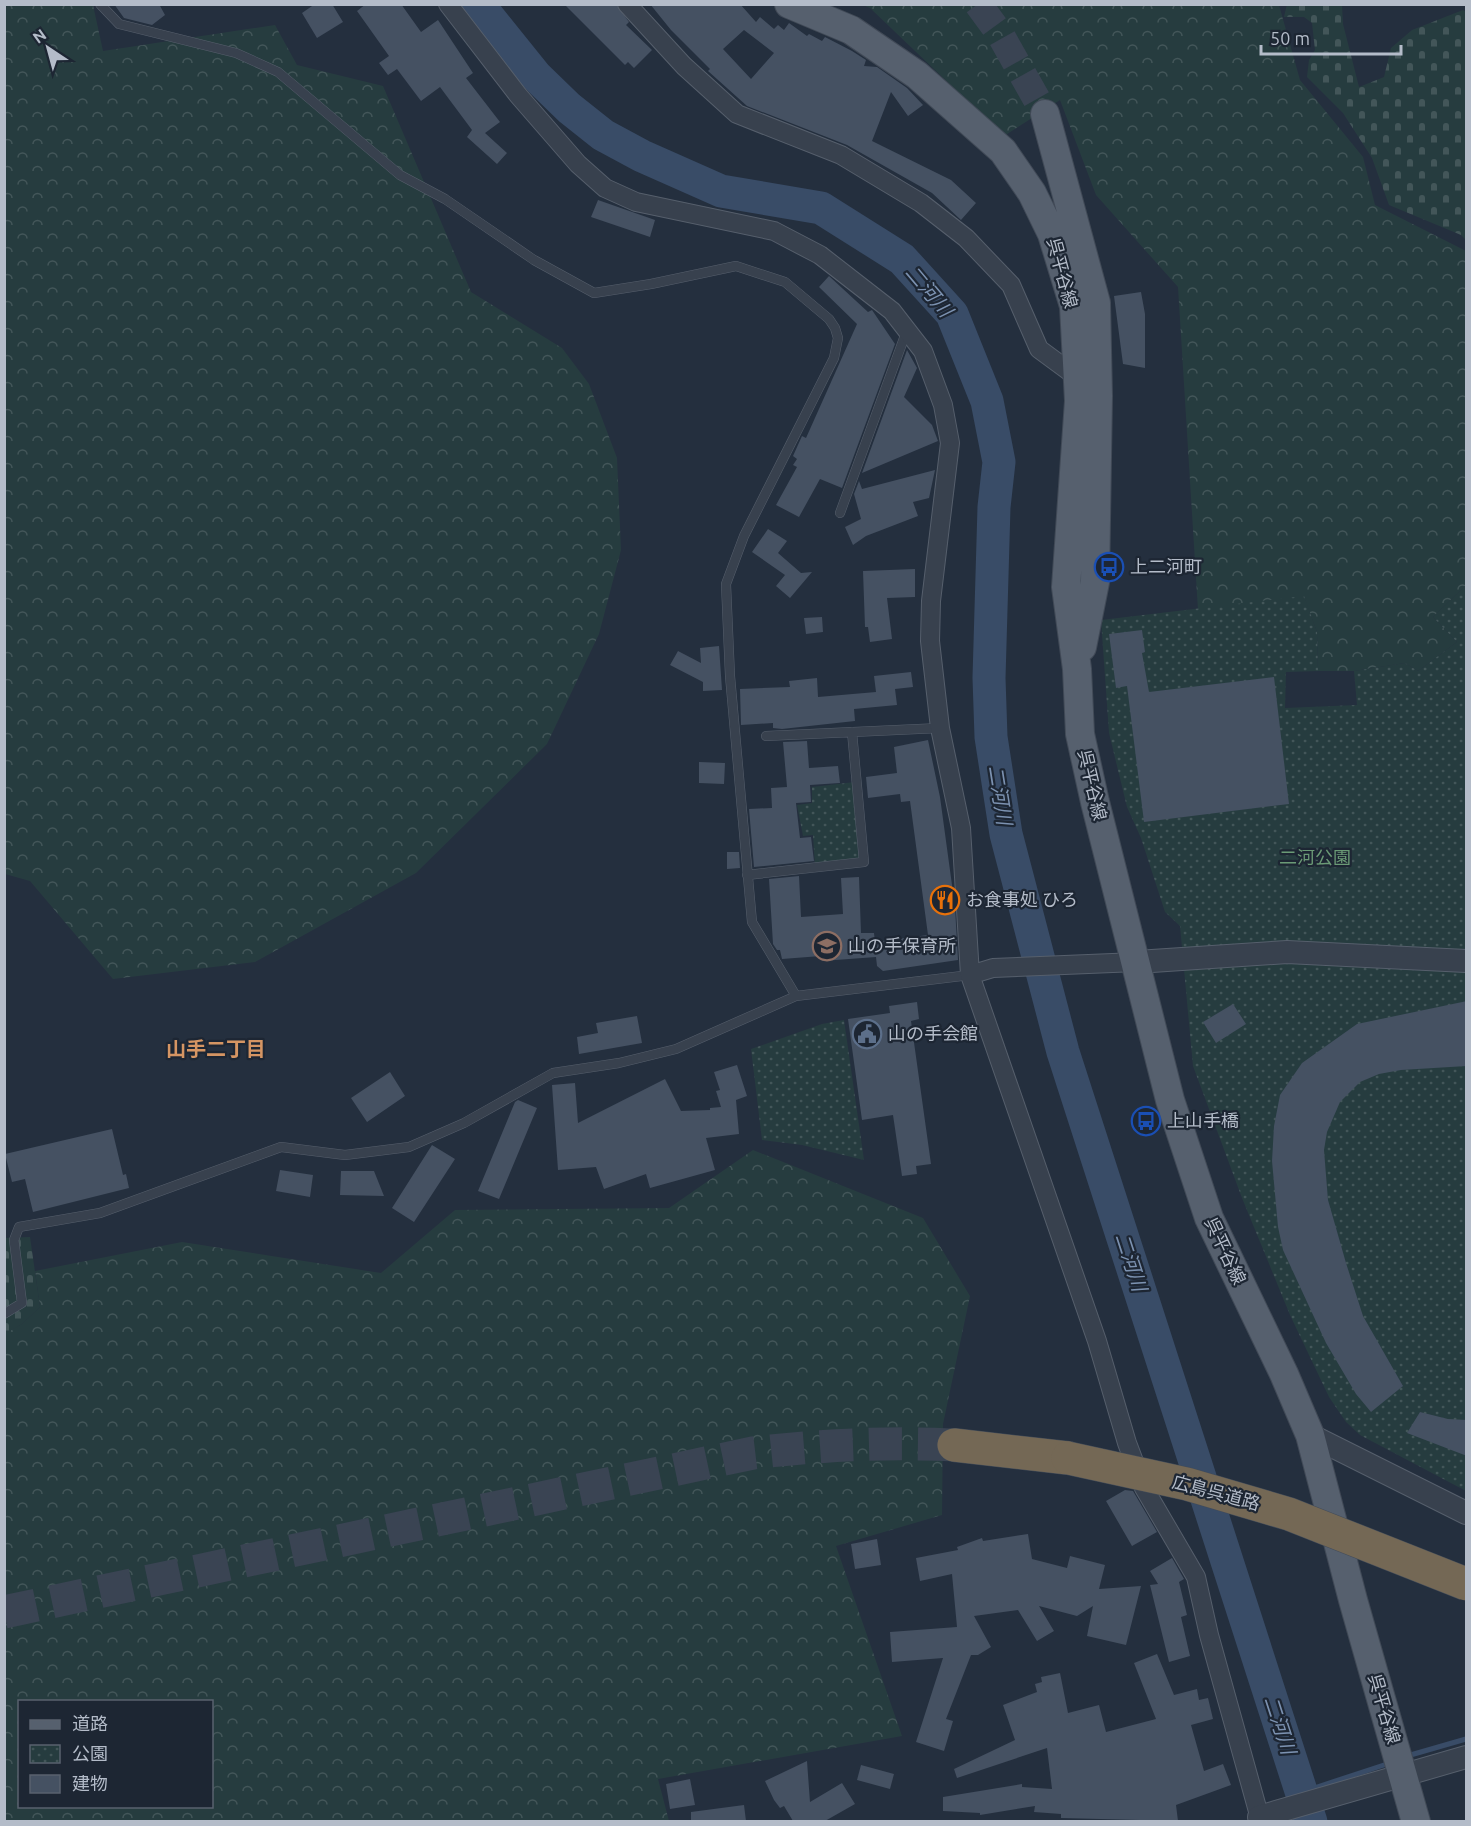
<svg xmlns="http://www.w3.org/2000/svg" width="1471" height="1826" viewBox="0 0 1471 1826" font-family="Ubuntu,'Noto Sans JP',sans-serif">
  <defs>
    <pattern id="forest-crowns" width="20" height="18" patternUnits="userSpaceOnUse" patternTransform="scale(1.5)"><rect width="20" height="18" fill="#263c3f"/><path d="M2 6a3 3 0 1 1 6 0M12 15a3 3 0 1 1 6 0" fill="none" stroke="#435659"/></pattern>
    <pattern id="cemetery-stones" width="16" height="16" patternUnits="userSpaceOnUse" patternTransform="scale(1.5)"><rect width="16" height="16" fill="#263c3f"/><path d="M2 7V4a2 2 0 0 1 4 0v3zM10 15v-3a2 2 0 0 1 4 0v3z" fill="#435659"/></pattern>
    <pattern id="park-dots" width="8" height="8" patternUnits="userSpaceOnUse" patternTransform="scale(1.5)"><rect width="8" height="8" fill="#263c3f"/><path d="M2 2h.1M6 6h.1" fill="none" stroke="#435659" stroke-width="1.8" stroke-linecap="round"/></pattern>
  </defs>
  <rect width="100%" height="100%" fill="#242f3e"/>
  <path fill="url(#forest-crowns)" fill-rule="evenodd" d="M4,5h89l10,46 172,-26 22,40 86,21 88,206 91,56 27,36 28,74 4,92 -22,84 -52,110 -131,129 -161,89 -142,17 -83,-98 -25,-7z
    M863,5h416l21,75 63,77 12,48 91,46v334l-33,32 24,25 -39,29 -13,-8 -51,8h-36l-1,-39 -13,-35 -106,13 -20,-323 -82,-92 -36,-95 -56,36 -134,-128z
    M753,1150l170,68 47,78 -27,128 -1,91 -106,31 66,190 -244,43 11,42h-664l-1,-487 18,-10 18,-17 -5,-36 147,-29 199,31 74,-63 214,-2zM20,1702h192v104h-192z"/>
  <path fill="url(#cemetery-stones)" d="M1287,4l55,1 1,19 16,63 25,-10 7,-29 21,-18 51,-20 3,2v228l-5,-5 -72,-30 -17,-47 -29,-45 -36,-36 2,-17 6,-10 -3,-27 -8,-6h-20z
    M30,1237l10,70 -18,17 -17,10v-96z"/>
  <path fill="url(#park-dots)" d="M1466,585v906l-106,-56 -14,-13 -17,-25 -39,-82 -48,-117 -49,-132 -13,-140 -15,-14 -24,-74 -14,-31 -18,-74 -8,-113 203,-24 13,36 1,39 -32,1 -1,36 72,-3 -3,-34 51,-8 13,8 39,-29 -24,-25z
    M855,782l7,78 -47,6 -2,-31 -10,1 -6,-31 15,-2v-16z
    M844,1020l20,140 -62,-15 -40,-5 -11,-91 71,-25z"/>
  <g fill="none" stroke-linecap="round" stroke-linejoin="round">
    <path stroke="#394c67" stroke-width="5" d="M1407,1756l59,-17
      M1302,1792l88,-29"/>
    <path stroke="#394c67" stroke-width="33" d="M478,4l58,72 33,32 34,27 39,21 79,35 100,17 81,51 50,55 35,87 12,61 -5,45 -5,171 2,59 15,97 57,218 248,770"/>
  </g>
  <path fill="#455162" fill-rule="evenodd" d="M114,4h45l6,11 -13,10 -28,-7z
    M315,4h17l11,18 -26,16 -15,-25z
    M366,4h35l20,28 17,-12 35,53 -7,5 34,44 -15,11 22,20 -10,11 -30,-27 5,-7 -32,-43 -19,14 -24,-32 -9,6 -9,-12 10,-7 -32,-45z
    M564,4h52l13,18 -3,3 26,25 -18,18 -6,-6 -3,3z
    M650,4h90l16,18 4,-5 14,12 4,-4 6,5 5,-7 18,13 2,-2 13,7 3,-4 27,14 14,9 -2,6 13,1 30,21 16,17 -15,11 -17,-24 -19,49 79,39 25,23 -15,17 -29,-27 -85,-48 -100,-39 -39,-35 2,-2 -39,-39zM744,30l30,23 -23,26 -28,-30z
    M598,200l57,20 -5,17 -59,-20z
    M829,276l39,36 4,-2 23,34 -53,144 -22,-9 -21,38 -23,-12 21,-38 -4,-2 4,-6 -4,-3 9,-20 4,2 51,-114 -38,-37z
    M1141,292l4,22v54l-22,-4 -9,-68z
    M907,350l10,18 -13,29 28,28 6,16 -76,32z
    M935,470l-6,28 -16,4 5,14 -52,20 -13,9 -8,-18 16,-8 -7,-25 5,-13 3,8z
    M768,529l19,12 -9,12 23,20 11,-1 -22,26 -14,-12 9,-11 -33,-23z
    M915,569v28l-28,1 5,41 -22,3 -2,-15h-3l-2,-56z
    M822,617l1,15 -17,2 -2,-16z
    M1142,630l3,22 -3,1 7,39 125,-15 15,127 -145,18 -17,-136 -11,2 -7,-54z
    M719,646l3,44 -19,1v-9l-33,-17 8,-14 23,12 -1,-15z
    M911,672l2,15 -18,2 2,16 -43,4 1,12 -73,8 -9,-1v-5l-32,2 -1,-36 50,-2 -1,-6 28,-3 1,19 58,-5 -2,-16z
    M928,740l12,57 15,110 3,53 -75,11 -6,-5 -1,-9 -54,4 -1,-5 -39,3 -2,-9h-3l-4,-6 -4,-65 30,-3 2,41 42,-3 -2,-36 18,-1 2,56h13l1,9 53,-7 -18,-134 -9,1 -1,-8 -32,4 -2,-21 31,-4 -3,-26z
    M807,741l2,27 29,-2 2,17 -30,2 1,17 -15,1 4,35 11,-1 3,24 -60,6 -5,-58 23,-1 -1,-20 16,-1 -4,-45z
    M699,762l26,1 -1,21 -25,-1z
    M727,852h12l1,16 -13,1z
    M1467,1001v65l-66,4 -22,4 -19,8 -20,20 -13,30 -3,18 4,50 18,63 17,53 40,70 -32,26 -15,-18 -30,-51 -43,-93 -5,-23 -6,-66 2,-35 6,-31 22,-32 55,-39z
    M917,1002l2,17 -8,2 20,143 -15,2 1,8 -15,2 -9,-61 -31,5 -14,-101 42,-6 -1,-7z
    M1233,1004l13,20 -30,19 -13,-21z
    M637,1016l5,27 -63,11 -2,-17 21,-4 -2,-10z
    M737,1065l10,31 -11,4 3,34 -33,4 9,32 -65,18 -4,-14 -42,15 -8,-22 -38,3 -6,-85 23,-2 3,40 87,-44 16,32 29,-1v-2l11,-1 -5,-16 4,-1 -6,-18z
    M390,1072l15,24 -38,26 -16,-24z
    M518,1100l19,8 -38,91 -21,-8 37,-89z
    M112,1129l11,46 3,-1 3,14 -96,24 -8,-33 -13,3 -7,-28z
    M432,1145l23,14 -41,63 -22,-14z
    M280,1170l33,5 -3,22 -34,-6z
    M341,1171h33l10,25 -44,-1z
    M1420,1412l28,7 19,1v36l-60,-23z
    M1125,1490l8,1 24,41 -25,14 -26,-45z
    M1028,1534l4,25 35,9 3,-12 35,9 -6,24 42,-3 -15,59 -39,-9 6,-30 -16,10 -38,-10 15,25 -17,10 -19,-31 -44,6 17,31 -13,8h-7l-25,64 7,2 -9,30 -28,-9 27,-84 -51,4 -2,-30 67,-5 -5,-53 -32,7 -4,-23 42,-8 -1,-3 25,-9 1,3z
    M877,1539l4,26 -26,4 -4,-25z
    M1172,1558l12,21 -5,3 8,33 -6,2 9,39 -21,6 -19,-77 8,-1 -8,-13z
    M1157,1654l17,41 23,-6 2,11 9,-2 5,21 -22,6 13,46 19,-7 8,21 -55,20 2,16 -117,-3v-4l-27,-2 1,-6 -55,9v-2l-37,-2v-14l79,-13v3l30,2 -5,-41 -90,30 -3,-9 61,-29 -12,-35 34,-13 -2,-8 7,-2 -1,-5 19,-4 8,40 31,-8 7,27 50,-13 -22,-56z
    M807,1761l3,41 32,-19 13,21 -30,17h-32l-9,-15 -4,2 -6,-8 -9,-19z
    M861,1765l33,9 -4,15 -33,-9z
    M690,1779l5,26 -25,4 -4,-25z
    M744,1805l2,16h-55v-9z"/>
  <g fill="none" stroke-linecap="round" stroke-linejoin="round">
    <path stroke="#3a4453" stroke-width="28" stroke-dasharray="28 14" stroke-linecap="butt" d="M978,4l22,30 45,80"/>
    <path stroke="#3a4453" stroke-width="33" stroke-dasharray="33 16" stroke-linecap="butt" d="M4,1612l749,-159c67,-8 133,-11 201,-8"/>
    <g stroke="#565f6c" stroke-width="10">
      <path id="service" d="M100,4l19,20 117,29 42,19 122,103 45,24 89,61 60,33 57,-9 85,-18 49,16 44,37 6,9 3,10 -4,20 -90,178 -18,48 4,92 22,246 44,74
        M840,513l67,-183
        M766,736l174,-8
        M747,875l117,-13 -12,-130
        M4,1314l18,-11 -8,-63 5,-13 81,-14 181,-66 64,8 64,-8 55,-24 89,-50 66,-10 57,-14 120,-53 174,-21"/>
    </g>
    <g stroke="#565f6c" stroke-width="20">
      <path id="minor" d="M448,4l70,91 60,69 27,24 31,14 138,29 46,24 72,56 31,40 20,54 7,38 -19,158 -1,40 10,87 21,100 9,147 127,366 30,102 17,45 52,89 13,58 52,187
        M627,4l57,62 53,48 104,41 80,48 45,35 45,47 28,64 38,28
        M970,975l23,-7 144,-6"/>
    </g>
    <g stroke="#565f6c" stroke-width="24">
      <path id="tertiary" d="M1137,962l150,-10 179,9
        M1310,1435l156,78
        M1259,1817l207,-60"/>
    </g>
    <g stroke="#414a57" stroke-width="30">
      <path id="primary" d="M789,4l62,26 66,45 86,76 29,42 20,41 22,72 5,95 -13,186 11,82 3,65 15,68 75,298 39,118 75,156 26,61 43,165 63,222
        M1045,114l51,189 2,93 -3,186 -13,65"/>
    </g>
    <g stroke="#434c59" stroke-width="34">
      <path id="motorway" d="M954,1445l114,13"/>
    </g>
    <use href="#service" stroke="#38414e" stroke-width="9"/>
    <use href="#minor" stroke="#38414e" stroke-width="18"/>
    <use href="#tertiary" stroke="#38414e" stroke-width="22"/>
    <use href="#primary" stroke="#56606e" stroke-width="28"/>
    <use href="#motorway" stroke="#746855" stroke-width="33"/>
    <g stroke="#434c59" stroke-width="34" stroke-linecap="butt">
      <path id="motorway-bridge" d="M1068,1458l119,26 102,30 177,70"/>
    </g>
    <use href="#motorway-bridge" stroke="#746855" stroke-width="33"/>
  </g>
  <defs>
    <g id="bus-ring" transform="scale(1.5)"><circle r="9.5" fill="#1d2633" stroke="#1a4fb4" stroke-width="1.5"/><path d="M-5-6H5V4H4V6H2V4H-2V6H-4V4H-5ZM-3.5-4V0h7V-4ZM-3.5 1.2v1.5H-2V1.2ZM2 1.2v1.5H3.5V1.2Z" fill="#1a4fb4"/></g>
    <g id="restaurant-ring" transform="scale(1.5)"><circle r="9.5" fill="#1d2633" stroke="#e8710a" stroke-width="1.5"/><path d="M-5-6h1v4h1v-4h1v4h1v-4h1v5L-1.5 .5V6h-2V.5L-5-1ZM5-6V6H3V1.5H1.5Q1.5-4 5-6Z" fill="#e8710a"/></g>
    <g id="school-ring" transform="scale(1.5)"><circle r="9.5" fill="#1d2633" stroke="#8d6e63" stroke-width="1.5"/><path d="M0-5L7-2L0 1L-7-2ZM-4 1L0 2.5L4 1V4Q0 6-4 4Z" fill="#8d6e63"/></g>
    <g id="civic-ring" transform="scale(1.5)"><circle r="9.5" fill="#1d2633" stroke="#5c6f8a" stroke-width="1.5"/><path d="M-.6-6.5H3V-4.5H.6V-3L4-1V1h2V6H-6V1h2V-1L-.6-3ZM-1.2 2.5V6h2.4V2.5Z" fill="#5c6f8a"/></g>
  </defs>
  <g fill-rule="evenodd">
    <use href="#bus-ring" x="1109" y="567"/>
    <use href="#restaurant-ring" x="945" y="900"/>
    <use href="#school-ring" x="827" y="946"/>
    <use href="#civic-ring" x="867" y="1034"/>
    <use href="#bus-ring" x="1146" y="1121"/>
  </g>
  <g text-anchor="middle" stroke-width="4.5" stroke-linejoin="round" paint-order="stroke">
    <g font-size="18" fill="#b4bcc9" stroke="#1d2633">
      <text transform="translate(1062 273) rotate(75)" y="6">呉平谷線</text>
      <text transform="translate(1092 785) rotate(77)" y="6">呉平谷線</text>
      <text transform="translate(1225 1251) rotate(65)" y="6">呉平谷線</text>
      <text transform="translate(1216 1493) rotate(15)" y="6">広島呉道路</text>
      <text transform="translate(1384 1709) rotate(74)" y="6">呉平谷線</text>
    </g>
    <g font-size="18" fill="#b4bcc9" stroke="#1d2633" text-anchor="start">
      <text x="1130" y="573">上二河町</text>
      <text x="966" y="906">お食事処 ひろ</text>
      <text x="848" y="952">山の手保育所</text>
      <text x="888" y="1040">山の手会館</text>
      <text x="1167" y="1127">上山手橋</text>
    </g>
    <g font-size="18" fill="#6b9a76" stroke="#1d2633">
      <text x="1315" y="864">二河公園</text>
    </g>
    <g font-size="20" font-style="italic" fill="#7c92b1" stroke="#1d2633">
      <text transform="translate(929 291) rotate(50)" y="7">二河川</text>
      <text transform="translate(1000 795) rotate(81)" y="7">二河川</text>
      <text transform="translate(1131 1262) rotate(72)" y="7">二河川</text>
      <text transform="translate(1280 1725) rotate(72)" y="7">二河川</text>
    </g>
    <g font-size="20" font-weight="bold" fill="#d59563" stroke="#1d2633">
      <text x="216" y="1056">山手二丁目</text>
    </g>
  </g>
  <rect width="1471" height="1826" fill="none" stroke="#b4bcc9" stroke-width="12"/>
  <rect x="18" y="1700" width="195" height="108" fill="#1d2633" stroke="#59626f" stroke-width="1.5"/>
  <rect x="30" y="1720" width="30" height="9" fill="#56606e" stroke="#59626f" stroke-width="1.5"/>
  <text x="72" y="1730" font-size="18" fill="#b4bcc9">道路</text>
  <rect x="30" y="1745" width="30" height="18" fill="url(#park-dots)" stroke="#59626f" stroke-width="1.5"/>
  <text x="72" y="1760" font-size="18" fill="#b4bcc9">公園</text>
  <rect x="30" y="1775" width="30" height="18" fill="#455162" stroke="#59626f" stroke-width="1.5"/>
  <text x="72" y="1790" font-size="18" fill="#b4bcc9">建物</text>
  <g transform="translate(48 48) rotate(324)" stroke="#1d2633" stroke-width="4.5" paint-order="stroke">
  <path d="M0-4.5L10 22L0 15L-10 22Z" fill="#b4bcc9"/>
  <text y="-9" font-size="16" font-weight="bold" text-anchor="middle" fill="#b4bcc9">N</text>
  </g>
  <path d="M1261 45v9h140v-9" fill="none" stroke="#b4bcc9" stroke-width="3"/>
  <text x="1270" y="45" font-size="18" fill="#b4bcc9" stroke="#1d2633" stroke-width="4.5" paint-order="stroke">50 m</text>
</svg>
